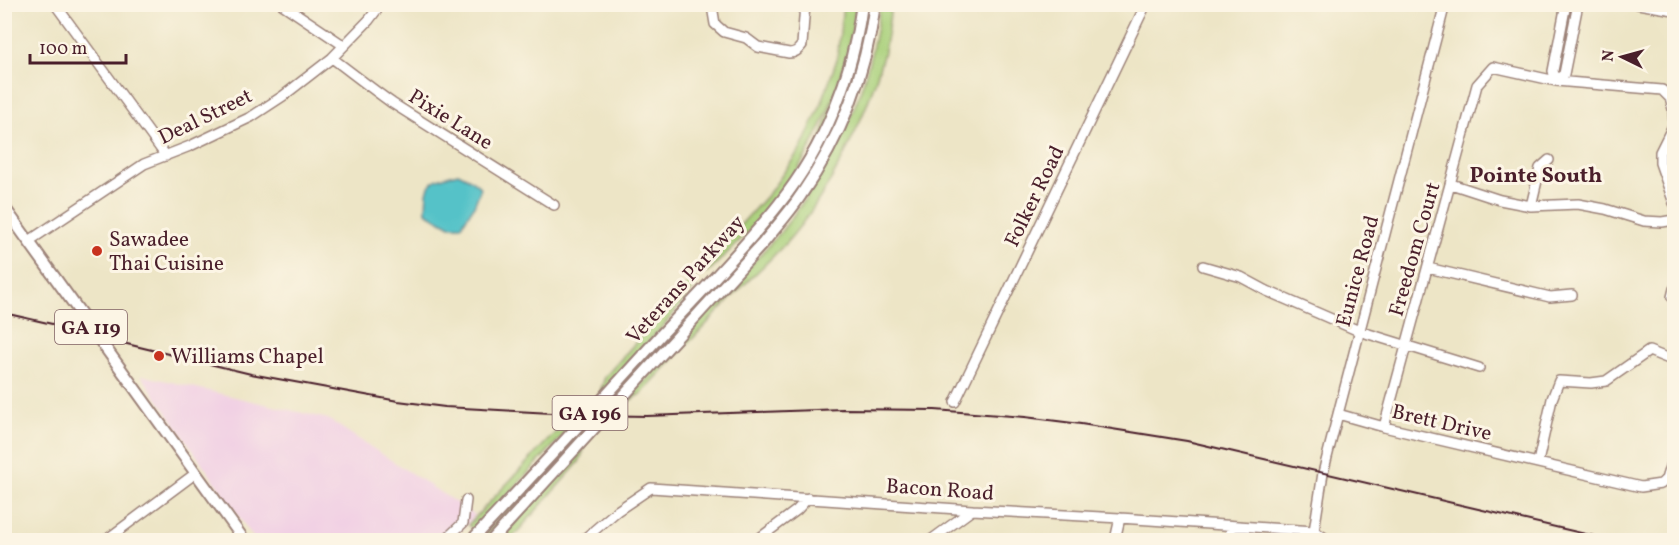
<svg xmlns="http://www.w3.org/2000/svg" width="1679" height="545" viewBox="0 0 1679 545" font-family="Vollkorn,serif">
  <rect width="100%" height="100%" fill="#fcf5e5"/>
  <filter id="ink" filterUnits="userSpaceOnUse"><feTurbulence type="fractalNoise" baseFrequency=".0167" numOctaves="2"/><feDisplacementMap in="SourceGraphic" scale="12" xChannelSelector="R" yChannelSelector="G"/><feConvolveMatrix kernelMatrix="1 2 1 2 8 2 1 2 1" color-interpolation-filters="sRGB"/></filter>
  <filter id="wash" filterUnits="userSpaceOnUse"><feTurbulence type="fractalNoise" baseFrequency=".008" numOctaves="4" result="noise"/><feDisplacementMap in="SourceGraphic" scale="24" xChannelSelector="R" yChannelSelector="G"/><feGaussianBlur stdDeviation="1.35" result="paint"/><feColorMatrix in="noise" values="0 0 0 0 0 0 0 0 0 0 0 0 0 0 0 0 0 1.4 0 .05"/><feComposite in="paint" operator="in"/></filter>
  <g filter="url(#wash)">
    <rect width="100%" height="100%" fill="#ede5c6"/>
    <path fill="#f1d0e4" d="M141,375l187,44 147,96 -23,25h-197z"/>
    <path fill="#a9d07a" stroke="#7a7852" stroke-width="1.5" d="M843,5h13c-9,71 -37,141 -82,198 -19,24 -42,45 -64,67l-3,2 -6,-1v-2l69,-77 31,-44 20,-43 16,-46z
      M866,5h4l-8,49 -14,42 -24,54 -28,47 -35,42 -1,-2 53,-76z
      M880,5h11c-2,18 -4,36 -9,54 -16,60 -54,137 -96,184 -17,18 -35,35 -52,52 -31,33 -63,66 -94,100l-15,8 155,-170c55,-70 89,-139 100,-228z
      M693,278h2l1,7 -31,39 -66,71 6,-18z
      M662,341l2,1 -12,16 -49,53h-2l-2,-1z
      M589,421l4,1 -106,118h-9z
      M568,430l-91,98 -4,1 -5,-4 84,-89 4,-4z
      M585,447l-6,15 -69,78h-11z"/>
    <path fill="#54c2c8" stroke="#4f707a" stroke-width="1.5" d="M458,173l12,6 11,9 -7,18 -13,20h-11l-24,-14c1,-31 1,-31 32,-39z"/>
  </g>
  <g filter="url(#ink)">
    <g fill="none" stroke-linecap="round" stroke-linejoin="round">
      <g stroke="#9c8278" stroke-width="12">
        <path id="minor" d="M55,4l111,152
          M282,4l61,41
          M714,4l-1,8 2,12 9,8 22,6 12,9 31,6c7,0 9,-3 13,-8l3,-41
          M1638,4l36,6
          M332,58c20,15 39,30 60,45l162,102
          M1556,81l8,-7 14,-70
          M1556,81l-3,-10 13,-67
          M1451,184l49,16 31,6 47,-2 27,5 39,12 18,1 12,-2
          M1531,206l9,-38 9,-8
          M29,241l115,-77 46,-18 61,-29 32,-21 49,-38 37,-38 12,-16
          M1203,266l38,11 26,14 92,40 120,37
          M1428,268l122,29 22,-2
          M1672,297l2,-8
          M955,402l191,-398
          M1338,414l46,13 257,60 20,-3 5,-5 8,-25
          M1384,427l93,-342 16,-18 63,14 106,9 8,8 3,11 1,15 -14,28v11l14,40
          M1538,462l14,-63 7,-18 32,2 15,-2 43,-30 25,10
          M1314,531l9,-58 15,-59 107,-410
          M1314,531l14,9
          M106,540l90,-67
          M445,540l18,-17 3,-23
          M583,540l34,-29 34,-23 321,22 148,8 194,13
          M757,540l40,-30 11,-12
          M931,540l41,-30
          M1115,540l5,-22
          M1229,540l3,-14"/>
      </g>
      <g stroke="#9c8278" stroke-width="14">
        <path id="major" d="M4,207l240,333
          M472,540c63,-67 126,-135 188,-204 40,-43 82,-85 119,-132 45,-56 74,-128 83,-200
          M492,540l272,-298c13,-16 26,-30 37,-47 39,-56 65,-122 74,-191"/>
      </g>
      <use href="#minor" stroke="#fff" stroke-width="9"/>
      <use href="#major" stroke="#fff" stroke-width="10"/>
      <path stroke="#4a1f2b" stroke-width="2" d="M4,313l92,21 2,3 153,37 147,27 47,6 143,8 59,1 196,-7 92,1 90,7 56,7 106,17 424,99"/>
    </g>
  </g>
  <g fill="#c8321e" stroke="#fcf5e5" stroke-width="2">
    <circle cx="97" cy="251" r="6"/>
    <circle cx="159" cy="356" r="6"/>
  </g>
  <g text-anchor="middle" stroke-width="6" stroke-linejoin="round" paint-order="stroke">
    <g fill="#fcf5e5" stroke="#7f5f63" stroke-width="1.5">
      <rect x="55" y="310" width="72" height="34" rx="4.5"/>
      <rect x="552.5" y="396" width="75" height="34" rx="4.5"/>
    </g>
    <g font-size="20" font-weight="bold" fill="#4a1f2b">
      <text x="91" y="334">GA 119</text>
      <text x="590" y="420">GA 196</text>
    </g>
    <g font-size="21" fill="#4a1f2b" stroke="#fcf5e5">
      <text transform="translate(205 116) rotate(-26)" y="7">Deal Street</text>
      <text transform="translate(451 119) rotate(32)" y="7">Pixie Lane</text>
      <text transform="translate(1034 196) rotate(-64)" y="7">Folker Road</text>
      <text transform="translate(1414 249) rotate(-74)" y="7">Freedom Court</text>
      <text transform="translate(1357 271) rotate(-75)" y="7">Eunice Road</text>
      <text transform="translate(685 279) rotate(-48)" y="7">Veterans Parkway</text>
      <text transform="translate(1442 422) rotate(13)" y="7">Brett Drive</text>
      <text transform="translate(940 489) rotate(4)" y="7">Bacon Road</text>
    </g>
    <g font-size="21" fill="#4a1f2b" stroke="#fcf5e5" text-anchor="start">
      <text x="109" y="246">Sawadee<tspan x="109" dy="24">Thai Cuisine</tspan></text>
      <text x="171" y="363">Williams Chapel</text>
    </g>
    <g font-size="22" font-weight="bold" fill="#4a1f2b" stroke="#fcf5e5">
      <text x="1536" y="182">Pointe South</text>
    </g>
  </g>
  <rect width="1679" height="545" fill="none" stroke="#fcf5e5" stroke-width="24"/>
  <g transform="translate(1622 57) rotate(275)" stroke="#fcf5e5" stroke-width="4.5" paint-order="stroke">
  <path d="M0-4.5L10 22L0 15L-10 22Z" fill="#4a1f2b"/>
  <text y="-9" font-size="16" font-weight="bold" text-anchor="middle" fill="#4a1f2b">N</text>
  </g>
  <path d="M30 54v9h96v-9" fill="none" stroke="#4a1f2b" stroke-width="3"/>
  <text x="39" y="54" font-size="18" fill="#4a1f2b" stroke="#fcf5e5" stroke-width="4.5" paint-order="stroke">100 m</text>
</svg>
